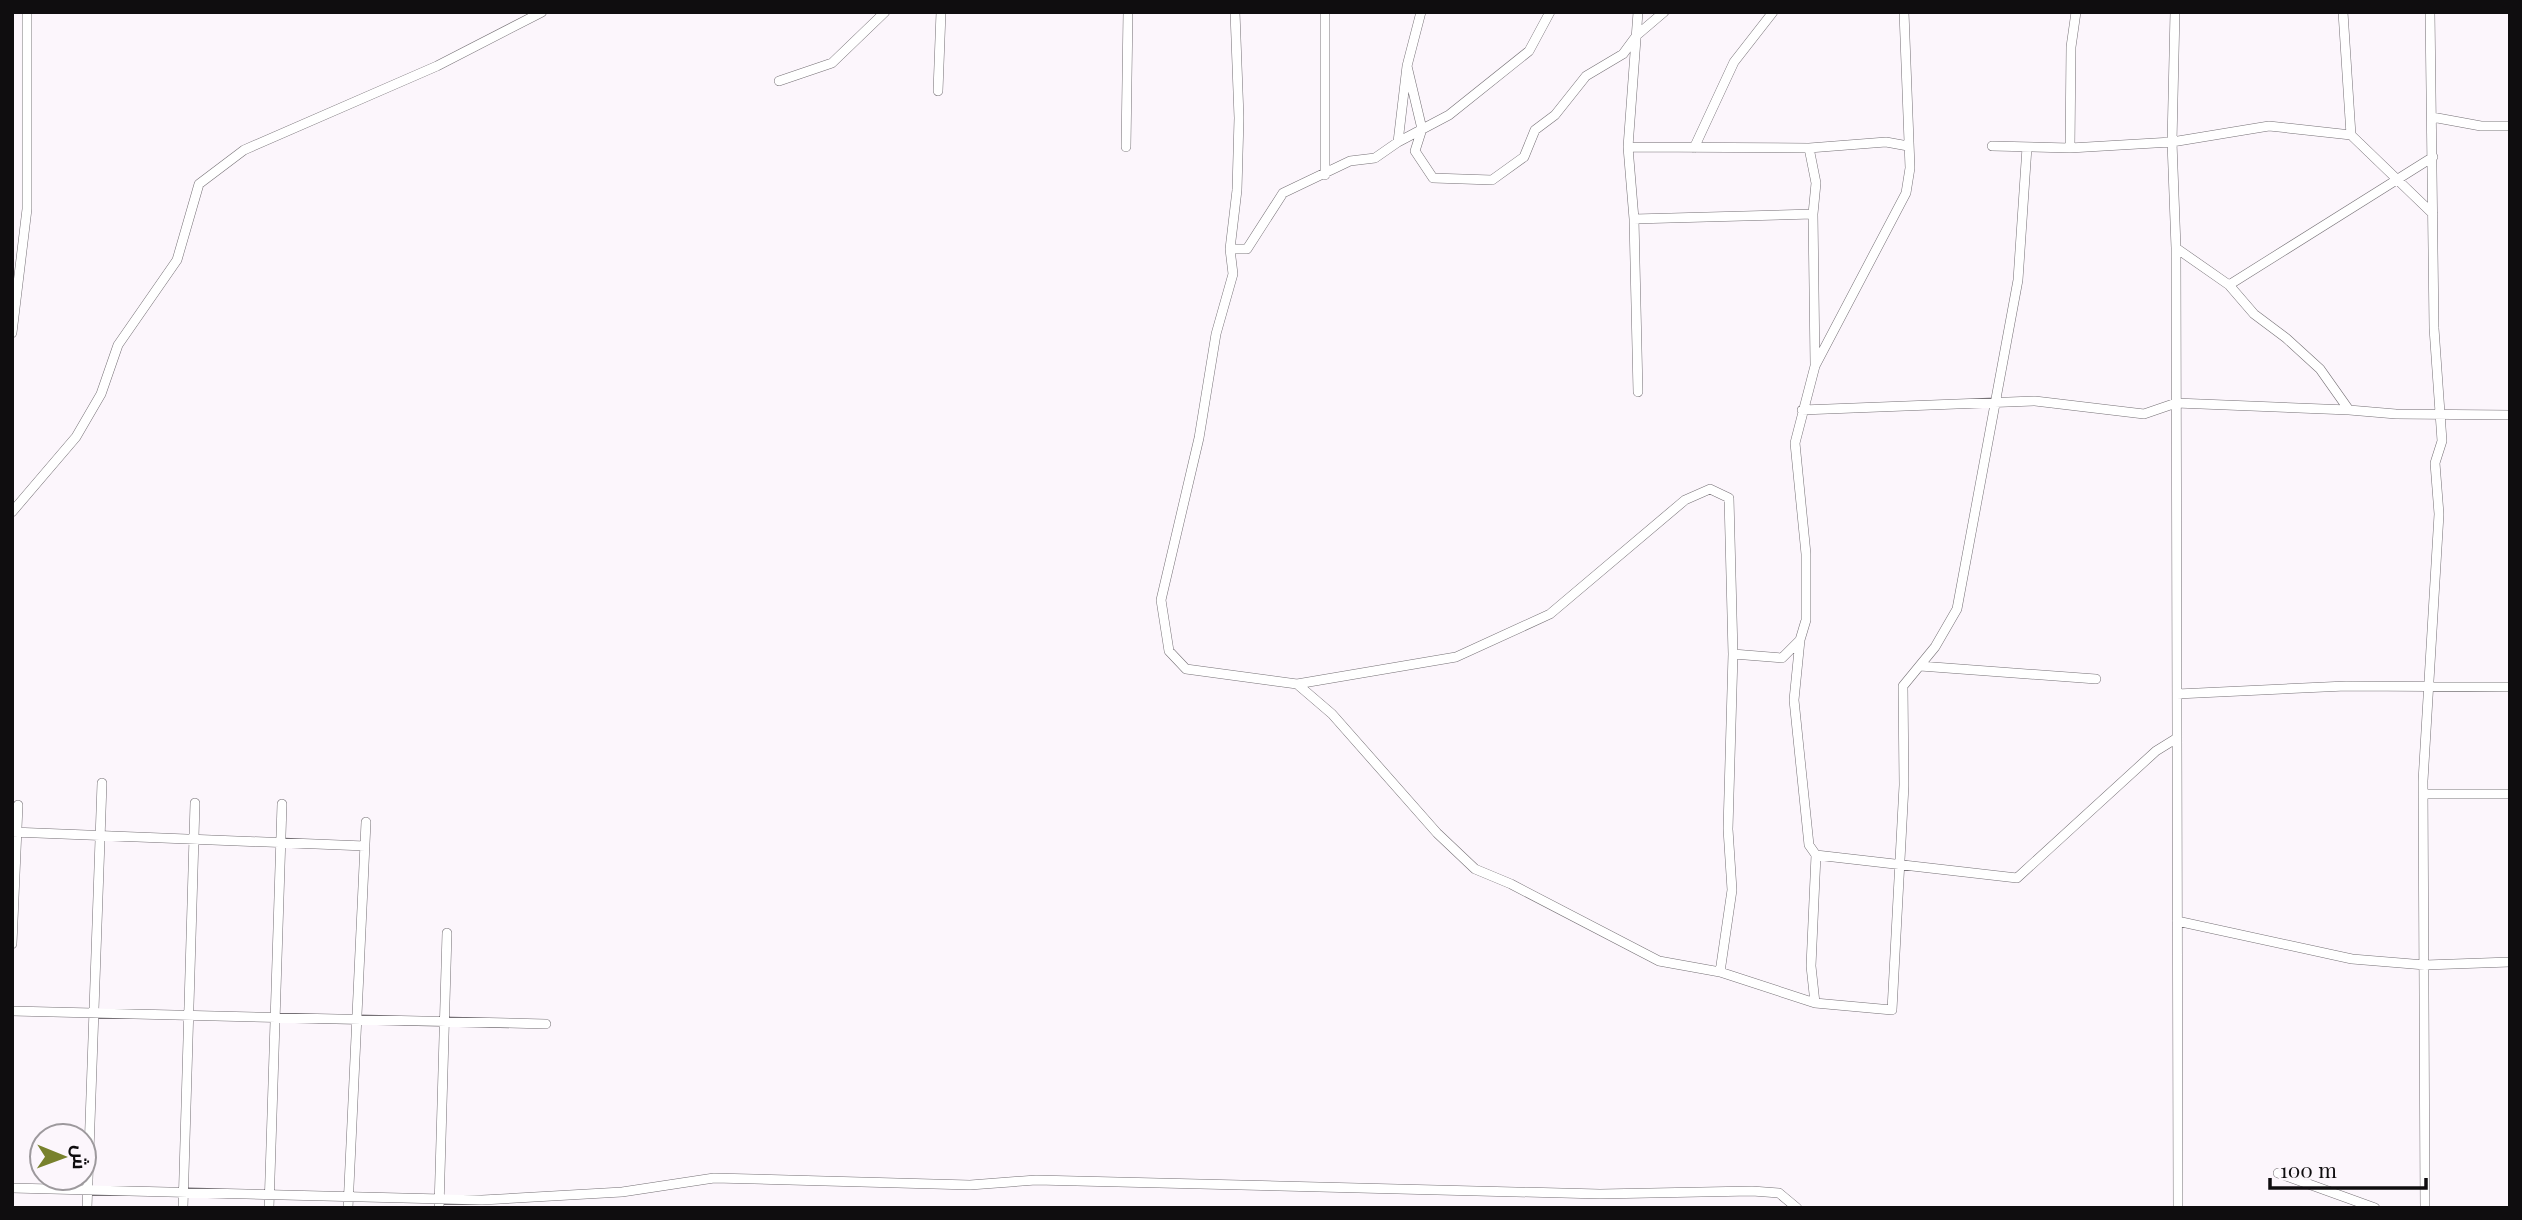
<svg xmlns="http://www.w3.org/2000/svg" width="2522" height="1220" viewBox="0 0 2522 1220" font-family="'Playfair Display',Cairo,serif">
  <rect width="100%" height="100%" fill="#fcf6fc"/>
  <g fill="none" stroke-linecap="round" stroke-linejoin="round">
    <g stroke="#757075" stroke-width="10">
      <path id="street" d="M1235,12l4,106 -2,72 -7,59 3,25 -17,60 -17,104 -38,162 8,51 17,18 111,15 35,30 105,119 38,36 36,15 148,77 61,11 95,31 77,7 12,-225 -1,-99 32,-39 22,-38 61,-329 9,-133
        M1325,12v163
        M1638,12l-10,135 6,72 4,173
        M1904,12l6,156 -4,25 -91,173 -20,77 11,111v66l-6,20 -6,60 15,145 7,10 201,23 139,-127 21,-13
        M2175,12l-3,130 4,106 2,960
        M2343,12l8,123
        M1407,66l15,63 -7,22 18,27 59,2 32,-23 11,-27 20,-15 31,-39 37,-22 14,-19 27,-23
        M779,81l53,-18 53,-51
        M938,91l3,-79
        M2432,117l49,9h29
        M1398,142l9,-76 14,-54
        M1992,146l78,2 102,-6 97,-16 82,9 82,79
        M1126,147l2,-135
        M1628,147l181,1 77,-6 22,4
        M1694,148l40,-86 39,-50
        M1809,148l7,35 -3,31 2,150
        M2070,148l1,-101 5,-35
        M1634,219l179,-5
        M2176,248l53,37 25,29 32,24 34,31 29,41 47,4 114,1
        M1230,249h17l36,-56 67,-32 25,-3 23,-16 51,-27 80,-64 21,-39
        M2229,285l204,-128
        M12,333l15,-124v-197
        M1802,410l233,-9 109,13 32,-11 173,7
        M12,512l64,-75 25,-43 17,-49 59,-85 22,-76 45,-34 193,-84 105,-54
        M1733,654l49,4 18,-18
        M1920,666l176,13
        M1297,684l159,-27 94,-43 135,-114 25,-11 19,9 4,156 -5,175 4,61 -12,82
        M2177,694l169,-8 164,1
        M2423,794h87
        M12,832l353,14
        M2177,921l175,38 73,6 85,-3
        M12,944l6,-139
        M1815,1003l-4,-37 5,-111
        M12,1011l534,13
        M2278,1173l97,35
        M12,1188l470,12 140,-8 92,-14 256,7 66,-5 564,14 152,-3 27,2 18,15
        M87,1208l15,-425
        M183,1208l12,-405
        M269,1208l13,-404
        M348,1208l18,-386
        M439,1208l8,-275
        M2425,1208l-2,-427 16,-267 -4,-51 7,-22 -8,-113 -4,-316"/>
    </g>
    <use href="#street" stroke="#fff" stroke-width="9"/>
  </g>
  <rect width="2522" height="1220" fill="none" stroke="#0f0d0f" stroke-width="28"/>
  <g transform="translate(63 1157) rotate(91)"><circle r="33" fill="#fcf6fc" stroke="#9d999d" stroke-width="2"/>
  <path d="M0-5L12 26L0 18L-12 26Z" fill="#78812d"/>
  <text y="-10" font-size="19" font-weight="bold" text-anchor="middle" fill="#0f0d0f">ش</text>
  </g>
  <path d="M2270 1178v10h156v-10" fill="none" stroke="#0f0d0f" stroke-width="3.5"/>
  <text x="2280" y="1178" font-size="21" fill="#0f0d0f" stroke="#fcf6fc" stroke-width="5" paint-order="stroke">100 m</text>
</svg>
